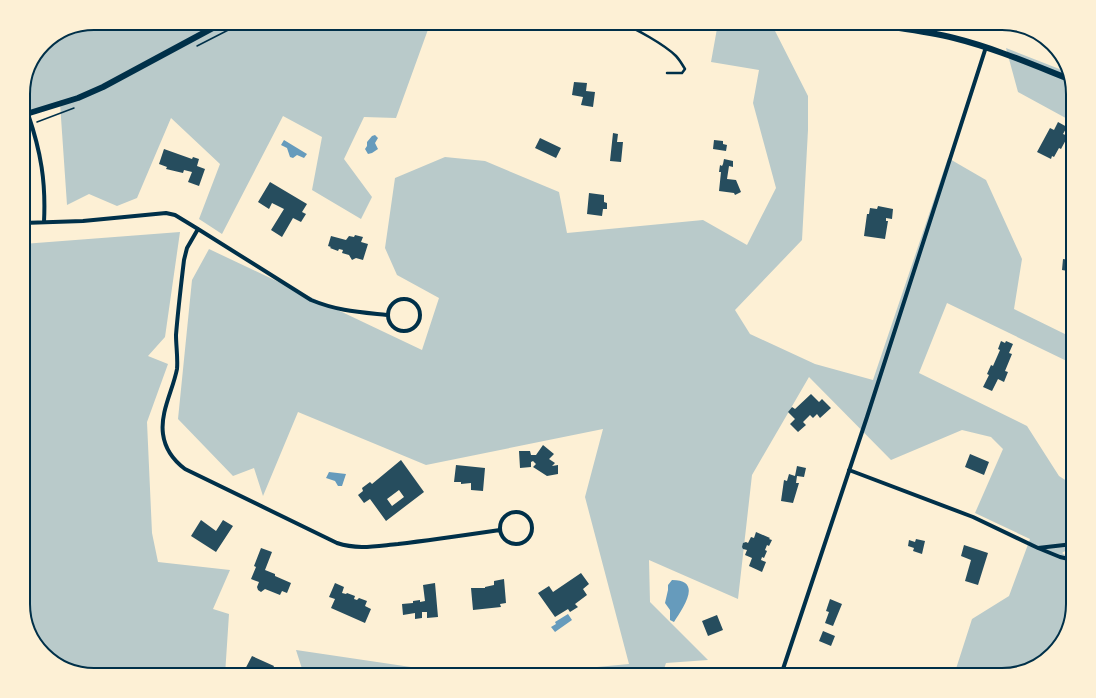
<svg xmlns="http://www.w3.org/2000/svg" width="1096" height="698" viewBox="0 0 1096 698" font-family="'PT Serif',serif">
  <rect width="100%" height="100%" fill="#fdf0d5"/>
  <path fill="#b9caca" d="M94,23h87l24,7 21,-7h310v2l-106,-1 -34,94 -32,-1 -20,42 28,38 -11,22 -49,-29 10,-53 -39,-21 -61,118 -23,-15 21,-55 -49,-46 -34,80 -20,8 -28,-12 -22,11 -7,-102 -37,11v-25l21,-45 23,-16z
    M718,23h53l37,73v34l-6,110 -67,70 15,24 65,30 58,16 75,-222 38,22 36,79 -8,50 59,29v26l-126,-61 -28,70 108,53 32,50 14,9v61l-11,7 11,7v44l-12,39 -24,23 -35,9h-48l18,-56 37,-23 21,-57 -55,-26 28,-64 -12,-12 -29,-7 -71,30 -82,-83 -57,98 -14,124 -89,-39 1,42 58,58 -42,3 -4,12h-121l3,-3 85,-8 -44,-167 18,-68 -177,36 -128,-53 -35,84 -9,-28 -21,8 -55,-57 14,-139 17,-31 213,101 17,-52 -42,-23 -12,-27 10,-70 50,-21 40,4 74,31 8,41 136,-13 44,25 29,-57 -23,-85 6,-33 -48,-8z
    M1006,48l61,24 6,22v28l-55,-30z
    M23,139l6,8 -5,66h-1z
    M180,232l-15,105 -17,19 20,8 -21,58 5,111 6,29 72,8 -17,39 16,5 -4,61h-131l-39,-12 -22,-23 -10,-31v-365z
    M296,650l135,20v5h-127z"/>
  <path fill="#669bbc" d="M375,135l3,3 -3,5 3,6 -6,4 -4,1 -3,-5 2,-3v-4l5,-6z
    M284,140l23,14 -3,4 -7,-3 -4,3 -3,-1 -3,-9 -6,-3z
    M329,472l17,2 -4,12h-4l-3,-5 -9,-3z
    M672,580c32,0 10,29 2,42l-4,-2v-10l-5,-7 3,-13v-5z
    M568,614l4,6 -17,12 -4,-5 5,-3 -1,-2z"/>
  <path fill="#264d5e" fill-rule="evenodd" d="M574,82l13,1 -1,8 9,1 -2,15 -12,-2 2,-8 -11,-2z
    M1058,122l9,5 -4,7 5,2 -7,13 -2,-1 -5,9 -2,-1 -1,3 -14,-7 13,-24 4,2z
    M613,133l5,1 -1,8h6l-2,20 -11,-1z
    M540,138l21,10 -5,10 -21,-10z
    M714,140l9,1v3l4,1 -1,6 -13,-2z
    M164,149l28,10 1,-2 6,2 -2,7 8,3 -6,17 -11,-4 4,-10 -8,-2 -1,3 -17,-4 1,-2 -8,-3z
    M724,159l9,2v6l-4,-1 -2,13 9,1 5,12 -6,3 -1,-2 -15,-2 2,-19h-2l1,-7 2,1 1,-2z
    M270,182l37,22 -5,8 4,2 -5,8 -8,-4 -11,19 -11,-7 13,-21 -12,-6 -3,6 -11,-7z
    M589,193l15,2v7l3,1v6h-4l-1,7 -15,-2z
    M878,206l15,3 -1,10 -6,-1v3h2l-3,18 -21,-3 3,-22h2l1,-6 7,1z
    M355,235l8,2 -2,5 7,2 -5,16 -7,-2 -4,2 -3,-5 -7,-2 1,-3 -4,-1 -1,2 -8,-3 1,-1 -3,-1 3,-10 15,4 3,-4 5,1z
    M1066,243l7,1v31h-6l1,-4 -6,-1 1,-11 6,1 1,-7h-5z
    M1001,341l4,2 1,-2 7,3 -4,9 3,1 -7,17 3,1 -4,10 -6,-3 -6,12 -9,-4 6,-12 -2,-1 4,-9 2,1 7,-16 -2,-1z
    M811,394l8,8 3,-3 9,9 -11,10 -3,-4 -4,4 -3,-3 -7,7 3,3 -8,7 -8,-8 5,-5 -7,-7 4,-5 3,2z
    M543,445l11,9 -5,5 6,4 -3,3 6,-1v9l-11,2 -14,-9 3,-3 -3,-3 -2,1v5l-11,1 -1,-17h11l1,4h5z
    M970,454l19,8 -5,13 -19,-8z
    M401,460l23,32 -38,29 -16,-22 -6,4 -6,-8 5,-4 -1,-3 8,-6 2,2zM399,490l5,7 -12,9 -5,-7z
    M456,465l29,3 -2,23 -12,-1v-7l-10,1v-2h-7z
    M797,466l9,2 -2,9 -7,-1 -1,7h3l-6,20 -12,-2 3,-21 3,1 2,-7 6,2z
    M201,520l15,11 7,-11 10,6 -17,26 -25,-16z
    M756,532l14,6 -1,1 3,1 -3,6 -2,-1 -2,5 2,1 -3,7 -2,-1 -1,3 5,2 -4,10 -13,-6 3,-8 -7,-3 2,-5 -4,-1 -1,-2 1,-4 3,-1 2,1 3,-6 3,1z
    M916,539l9,2 -3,13 -9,-3 1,-3 -6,-2 1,-6 6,2z
    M964,545l24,8 -10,32 -13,-4 6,-21 -10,-4z
    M261,548l11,4 -7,18 10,4v2l16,7 -4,10 -5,-2 -2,4 -15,-6 -4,3 -3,-2 -1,-3 2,-5 -8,-3 5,-12 -2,-1z
    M581,573l8,11 -6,5 4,6 -12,9 3,3 -8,5 -2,-3 -13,8 -17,-24 11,-7 4,6z
    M504,579l2,24 -6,1 1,3 -28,3 -2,-22h14v-1l9,-2v-4z
    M335,583l9,4 -2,6 4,1 1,-1 8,3 -1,3 3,1 2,-2 8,3 -2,5 6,3 -6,14 -34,-15 4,-9 -6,-2z
    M435,583l3,34 -11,1v-6h-5v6l-7,1v-6l-12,2 -1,-11 11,-1v-2l7,-1v2l5,-1 -2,-16z
    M830,599l12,5 -9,22 -8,-3 4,-11 -3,-1z
    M717,615l6,15 -15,6 -6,-15z
    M823,631l12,5 -4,10 -12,-5z
    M252,656l22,10 -4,9h-28z"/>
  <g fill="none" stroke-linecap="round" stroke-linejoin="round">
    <path stroke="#003049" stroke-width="1.5" d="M197,46l45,-23
      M37,122l37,-14"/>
    <path stroke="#003049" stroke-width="2.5" d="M621,23c14,5 44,22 55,33 3,3 6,8 9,13l-3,4h-15"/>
    <path stroke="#003049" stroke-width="4" d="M28,114c13,38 18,68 16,108
      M23,223l60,-2 83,-8 9,2 23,14 113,71c27,11 48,12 76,15
      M198,229l-11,19 -3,12c-3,25 -6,50 -8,75 0,11 2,23 1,34 -4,21 -17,43 -14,65 2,15 10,26 22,35l152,74c21,7 39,3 61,1 34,-4 68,-9 102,-14
      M388 315a16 16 0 1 1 32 0a16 16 0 1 1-32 0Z
      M849,470l124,47 65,31
      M500 528a16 16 0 1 1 32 0a16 16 0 1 1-32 0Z
      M1073,544l-35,4 22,9 13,3
      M781,675l86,-258 119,-370"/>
    <path stroke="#003049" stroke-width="6" d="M867,23c29,5 59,8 87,15 40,10 77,26 115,41
      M23,115l55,-17 25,-11 119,-64"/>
  </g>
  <path d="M0 0H1096V698H0ZM94 30H1002A64 64 0 0 1 1066 94V604A64 64 0 0 1 1002 668H94A64 64 0 0 1 30 604V94A64 64 0 0 1 94 30Z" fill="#fdf0d5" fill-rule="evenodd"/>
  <path fill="none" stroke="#003049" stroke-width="2" d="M94 30H1002A64 64 0 0 1 1066 94V604A64 64 0 0 1 1002 668H94A64 64 0 0 1 30 604V94A64 64 0 0 1 94 30Z"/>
</svg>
